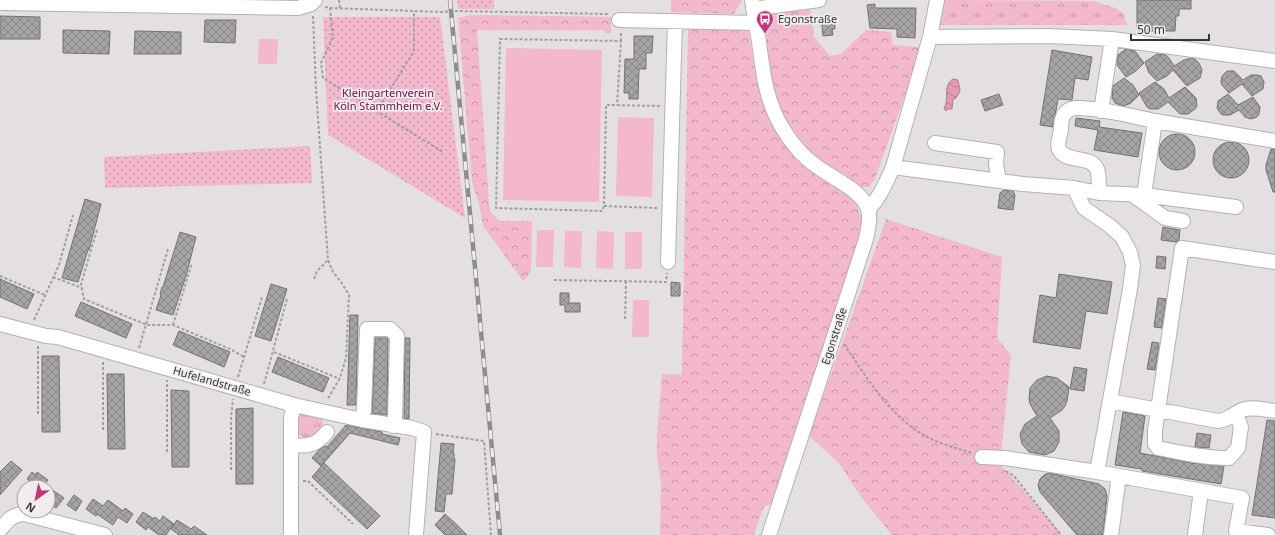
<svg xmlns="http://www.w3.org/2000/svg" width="1275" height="535" viewBox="0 0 1275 535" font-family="'Noto Sans',sans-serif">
  <defs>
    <pattern id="grass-tufts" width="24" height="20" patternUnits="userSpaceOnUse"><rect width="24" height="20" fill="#f3b7ce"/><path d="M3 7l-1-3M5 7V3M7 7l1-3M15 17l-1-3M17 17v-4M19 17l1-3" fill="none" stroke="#c696a8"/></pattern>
    <pattern id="forest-crowns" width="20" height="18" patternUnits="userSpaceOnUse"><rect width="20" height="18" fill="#f3b7ce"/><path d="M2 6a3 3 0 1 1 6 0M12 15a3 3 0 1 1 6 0" fill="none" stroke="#c696a8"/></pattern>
    <pattern id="garden-dots" width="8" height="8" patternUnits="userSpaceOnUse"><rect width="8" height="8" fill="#f3b7ce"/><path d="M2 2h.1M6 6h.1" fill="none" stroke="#c696a8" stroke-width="1.8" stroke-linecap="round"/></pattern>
    <pattern id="water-waves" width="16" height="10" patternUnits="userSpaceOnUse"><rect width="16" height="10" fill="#e498b6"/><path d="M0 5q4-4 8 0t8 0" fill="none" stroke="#ba7d95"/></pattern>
    <pattern id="building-cross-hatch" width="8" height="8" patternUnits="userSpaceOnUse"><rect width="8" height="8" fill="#a6a3a4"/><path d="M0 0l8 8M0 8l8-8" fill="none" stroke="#888686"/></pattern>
  </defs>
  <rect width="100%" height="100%" fill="#e4e0e1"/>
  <path fill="url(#grass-tufts)" d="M945,0l148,1 22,7 8,5 4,12h-187z
    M302,412l20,5 1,8 -7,11 -10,3 -9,-6c-1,-7 -2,-16 5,-21z"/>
  <path fill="url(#forest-crowns)" d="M671,0h71l-8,14 -63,-2z
    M810,8l4,29 16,19 11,-2 25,-24 25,2 2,13 26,2 -5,23 -39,109 -6,8h-14l-44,-34 -19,-24 -12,-17 -7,-16 -9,-82z
    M470,15l141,2v16h-6v-3h-128l12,173 2,10 9,8h32l-1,51 -8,9 -40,-55 -4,-22 -7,-22 -14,-164z
    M688,28l60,2 9,53 16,41 64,63 19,16 5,15v15l-87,271 -9,2 -3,5 -8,24h-94l1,-50 -4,-28v-22l5,-61 20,1z
    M886,219l116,38 -5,81 14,17 -11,109 62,71h-170l-31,-38 -22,-34 -30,-27z"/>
  <path fill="url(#garden-dots)" d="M457,0h37v9h-36z
    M323,17h117l25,201 -137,-83z
    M310,146l2,37 -207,5 -1,-31z"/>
  <path fill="#f3b7ce" d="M259,39h19l-1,25h-19z
    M506,48l96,2 -3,152 -96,-2z
    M618,117l36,1 -2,79 -36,-1z
    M537,230h17l-1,37h-17z
    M565,231h17l-1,37 -17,-1z
    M597,231l17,1 -1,37 -17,-1z
    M625,232h17v37h-17z
    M633,300h16v37h-17z"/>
  <path fill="url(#water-waves)" stroke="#b07a8f" d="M953,79l5,1 2,11 -4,7 -3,1 -1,10h-4l-2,2 -2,-3c6,-9 -2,-22 9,-29z"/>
  <path fill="url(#building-cross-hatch)" stroke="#757172" d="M1137,0h54v9h-12v7h-3l-1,15h-38z
    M875,4v4h41l-1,30 -18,-1v-8l-27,-1 -3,-23z
    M0,16l40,1v22h-40z
    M834,16l1,13h-3l1,6 -10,1 -2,-19z
    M205,20h31l-1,23 -31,-1z
    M63,30l47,1 -1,23 -46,-1z
    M135,31l46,1v22h-47z
    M634,36h19l-1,17h-6v16h-7l-1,30h-9v-6h-5l1,-34h9z
    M1126,49l9,2 9,12 -8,8 -10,6 -9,-12 1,-10z
    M1052,50l40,7 -4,23 -13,-2 -3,22 -14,-1 -5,28 -13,-2z
    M1157,54l9,1 3,3 5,8 10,-6 8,-2 4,2 3,3 3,7 -2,8 -13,8 -14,-16 -6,6 -10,5 -8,-8 -4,-11z
    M1227,71h7l9,9 8,-5h7l3,1 3,6 -1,7 -11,7 -10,-12 -13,9 -7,-8 -1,-3 1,-6z
    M1124,78l9,7 6,10 -8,8 -7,3 -9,-3 -3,-5 1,-12z
    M1155,82l9,7 5,9 16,-11 11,11 1,8 -2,3 -7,5h-8l-12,-12 -10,7h-8l-3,-2 -8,-14z
    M999,94l4,11 -18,6 -4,-11z
    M1228,94l10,11 15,-8 7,10 -1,7 -2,3 -6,2 -6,-2 -6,-7 -9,5h-7l-2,-1 -4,-6 1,-7z
    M1076,118l24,3 -1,6 43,6 -4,24 -44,-7 4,-20 -23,-4z
    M1159 152a18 18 0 1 1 36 0a18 18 0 1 1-36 0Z
    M1213 160a18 18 0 1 1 36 0a18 18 0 1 1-36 0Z
    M1271,149h4v43h-2l-7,-22v-5z
    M1004,190l9,1 2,4 -2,15 -15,-2 2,-15z
    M85,199l16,5 -12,46h-1l-10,32 -16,-4z
    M1163,227l17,3 -1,10 -3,2 -15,-2z
    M180,232l16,5 -10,39 -13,39 -17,-5 5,-15 -1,-1 2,-7h1z
    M1157,256l9,1 -1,12 -9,-1z
    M1059,274l53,8 -5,32 -21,-3 -6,38 -47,-7 7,-47 16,3z
    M0,279l34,15 -7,15 -27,-12z
    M671,282l9,1v13h-9z
    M271,284l16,5 -16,52 -16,-5z
    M560,293h9v10h11v9h-15v-7h-5z
    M1158,298l8,1 -4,29 -8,-1z
    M81,302l51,22 -6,14 -51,-22z
    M350,315h8l-2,90h-9z
    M179,331l51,21 -6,15 -51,-22z
    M375,338h11l2,1 -1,76 -15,-2z
    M405,338h5l-1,81 -5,-1z
    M1152,342l7,1 -4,27 -8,-1z
    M42,356h17l1,76h-18z
    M278,357l51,21 -6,14 -51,-20z
    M1074,367l13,2 -3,22 -14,-2z
    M107,374h17l1,75h-17z
    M1047,376l10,2 12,9 -2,14 -2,5 -3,4 -12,8 9,13v11l-5,9 -9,4 -16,-3 -7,-8 -2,-10 5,-10 12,-8 -7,-12 -1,-5 1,-11 7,-8z
    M171,390l18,1v76h-17z
    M253,408v76h-17v-75z
    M1123,412l22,4 -5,37 52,10 32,3 -3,18 -79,-13v-2l-27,-4z
    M1267,420l8,1v97l-23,-3z
    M346,425l36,7v2l18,4 -2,7 -48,-12 -29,33 -9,-8 8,-9 6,-3 1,1z
    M1197,433l14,2 -2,13 -14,-1z
    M441,443l13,1 -1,9h1v6h1l-3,35h-6l-2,18 -9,-1z
    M11,461l11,9 -22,25v-23z
    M324,463l56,53 -13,13 -55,-52z
    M32,472l4,3 1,-3 11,8 -6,7h-4l-11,-8z
    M1049,473l50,11 6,5 2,7 -4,39h-26l-37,-43 -2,-7 2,-6 4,-4z
    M48,487l16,11 -8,10 -8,-5z
    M74,495l8,6 -6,10 -9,-6z
    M93,499l10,7 5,-6 15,11 2,-3 8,6 -6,9 -9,-6 -5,8 -16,-11 -1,2 -10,-7z
    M143,512l11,7 1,-2 5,4 3,-5 11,8 -8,11h-7l-11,-8 -2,3 -10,-8z
    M445,514l12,11 10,10h-22l-10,-10z
    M177,520l14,9 3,-3 13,9h-28l-8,-6z"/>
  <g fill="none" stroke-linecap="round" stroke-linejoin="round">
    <g stroke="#b4b1b2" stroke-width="16">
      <path id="minor" d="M752,0c2,14 5,28 7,42 4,31 7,60 24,87 8,13 19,27 32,36 15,12 47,25 53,44 3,9 0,20 -2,30l-97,296
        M0,3l298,5 13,-4 4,-4
        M753,9l66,-9
        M619,20l137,3
        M930,37l119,-1 63,3 163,22
        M1101,111l11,-72
        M935,143l62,9 -1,12 3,17
        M893,167l130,17 51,4 10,20 26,18 12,11 8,15 3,13 -3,24 -33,183 145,26 -6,33 32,4
        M1074,188l25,5 45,2 92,12
        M1099,193c-1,-7 1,-17 -2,-24 -6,-14 -29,-6 -37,-18 -4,-5 0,-15 1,-21 0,-5 0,-13 4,-17 3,-3 8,-5 11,-5 26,0 54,8 79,13
        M1133,195l32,23 18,3
        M1144,195l11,-74 120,20
        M868,210c12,-13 18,-27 25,-43l37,-130 7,-37
        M668,262l7,-241
        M0,324l46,12 12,1 236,68 68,15 50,8 12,4 -8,103
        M1110,401l108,20c10,-1 16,-7 24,-11 10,-4 23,0 33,1
        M1236,414l5,13 -3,21 -9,10c-24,0 -48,-5 -71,-10l-3,-4v-14l27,-182 93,14
        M362,420l2,-11 3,-80h23l7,7 -2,83 -2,7
        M292,445c15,2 25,0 35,-13
        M982,457l23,1 92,14
        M0,530c7,-9 12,-16 24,-16l81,21
        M291,535v-117l3,-13
        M1111,535l8,-59
        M1195,535l6,-44"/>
    </g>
    <path stroke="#a19e9f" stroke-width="2" stroke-dasharray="3 2" stroke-linecap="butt" d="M339,0l1,8
      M325,7l5,1 112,4 15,-1 151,3
      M330,8l3,29 -12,26 2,15 120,74
      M313,16l3,74 12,170 5,12 8,10 8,13 -3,63 -6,20 -13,22
      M621,41v-10
      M377,111l37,-60v-40
      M604,206l-2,5 -106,-3 4,-169 121,2 -4,64
      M657,208l-53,-2 2,-101 56,1
      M97,230l-16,54 3,15 63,26h26l57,24 14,8
      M0,276l45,19
      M53,277l29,11
      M314,279l3,-8 11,-11
      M554,280l112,2 1,-9
      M625,319l1,-38
      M34,320l25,-55 14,-50
      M173,325l19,-62
      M844,344c23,34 45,71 81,92 15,8 31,12 47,17
      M38,346v69
      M139,348l29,-99
      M274,352l66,27
      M238,377l24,-80
      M264,384l23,-85
      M103,430v-68
      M436,434l48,7 7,94
      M167,452v-72
      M231,470v-52l2,-19
      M1006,471l8,5 47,59
      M303,481h5l45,43"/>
    <use href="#minor" stroke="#fff" stroke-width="14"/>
    <g stroke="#8f8c8d" stroke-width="4.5">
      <path id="rail" d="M450,0l50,535"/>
    </g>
    <use href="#rail" stroke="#f1edef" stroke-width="3" stroke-dasharray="9" stroke-linecap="butt"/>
  </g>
  <defs>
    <g id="bus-pin" transform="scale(0.9)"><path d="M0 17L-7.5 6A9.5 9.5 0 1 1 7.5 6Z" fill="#be387a" stroke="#f1edef"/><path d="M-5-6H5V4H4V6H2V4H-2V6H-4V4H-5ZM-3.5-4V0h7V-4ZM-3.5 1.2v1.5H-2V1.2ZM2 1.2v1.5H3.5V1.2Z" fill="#fff"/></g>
  </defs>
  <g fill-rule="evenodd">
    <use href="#bus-pin" x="765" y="19"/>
  </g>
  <g text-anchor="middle" stroke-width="3.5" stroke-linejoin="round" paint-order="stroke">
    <g font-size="11" fill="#363435" stroke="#f1edef" text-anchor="start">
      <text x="778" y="23">Egonstraße</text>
    </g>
    <g font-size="11" fill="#69103f" stroke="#f1edef">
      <text x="388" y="97">Kleingartenverein<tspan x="388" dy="13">Köln Stammheim e.V.</tspan></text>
    </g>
    <g font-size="11" fill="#363435" stroke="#f1edef">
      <text transform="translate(834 336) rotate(-72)" y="4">Egonstraße</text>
      <text transform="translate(212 381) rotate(16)" y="4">Hufelandstraße</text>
    </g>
  </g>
  <g transform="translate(36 499) rotate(213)"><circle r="19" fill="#f1edef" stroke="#a6a3a5"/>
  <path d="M0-3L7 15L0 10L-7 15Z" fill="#be387a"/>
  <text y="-6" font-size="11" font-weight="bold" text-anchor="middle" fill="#363435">N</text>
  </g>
  <path d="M1131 34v6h78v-6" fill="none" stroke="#363435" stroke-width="2"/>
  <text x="1137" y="34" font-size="12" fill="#363435" stroke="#f1edef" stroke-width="3" paint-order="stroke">50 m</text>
</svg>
